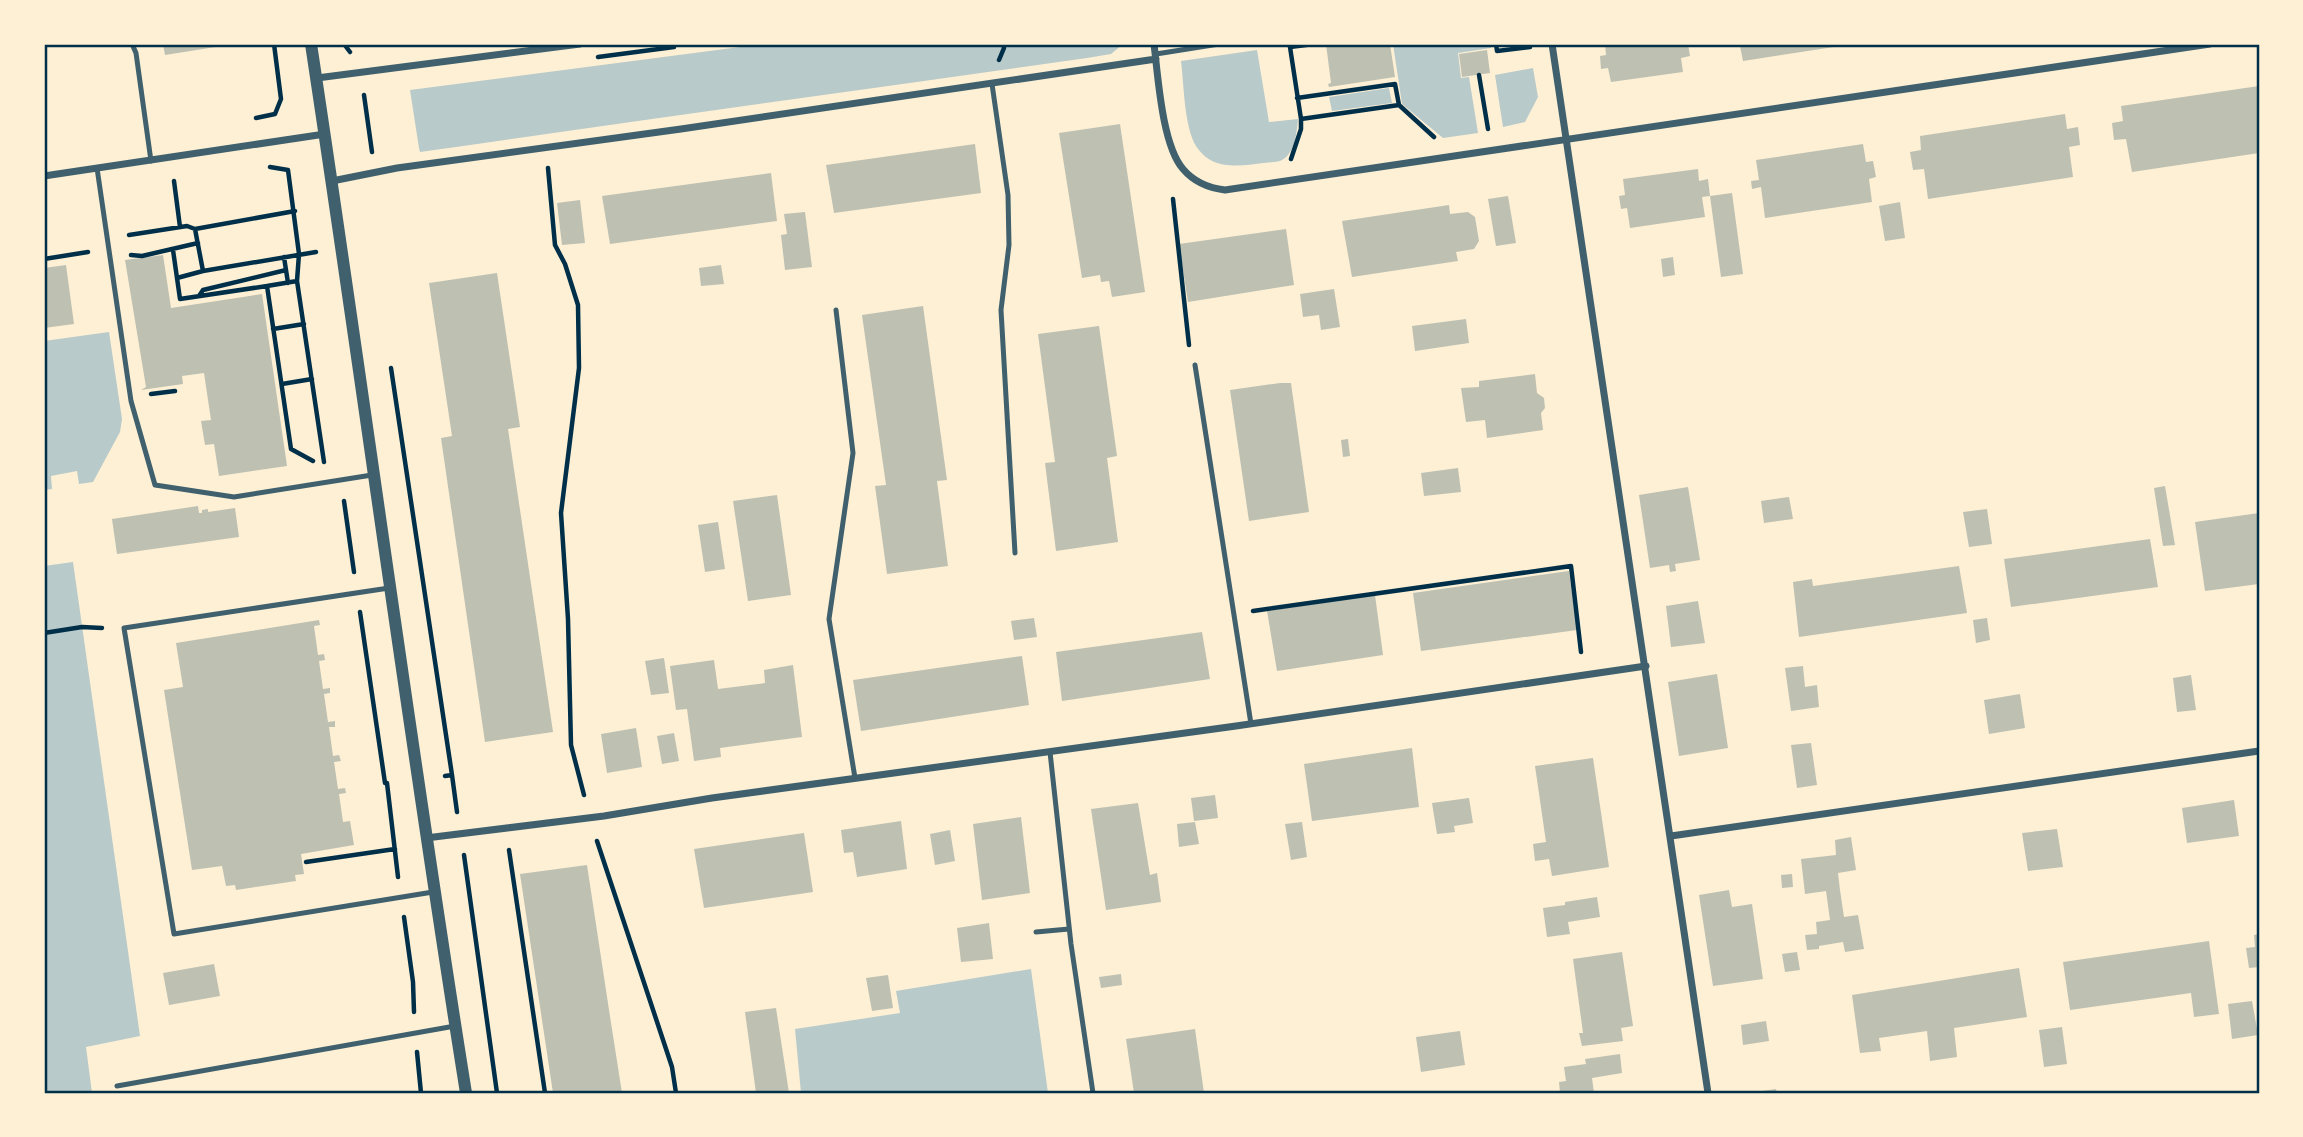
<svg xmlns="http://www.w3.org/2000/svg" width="2303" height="1137" viewBox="0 0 2303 1137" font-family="Montserrat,sans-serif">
  <rect width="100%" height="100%" fill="#fdf0d5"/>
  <path fill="#b9caca" d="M763,44h360l-12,10 -24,4c-222,31 -444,62 -667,94l-1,-4 -9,-58z
    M1393,44h97l1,4 -33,5 3,25 8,-1 9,56 -35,5 -41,-34z
    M1257,50l12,72 29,-3c-1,12 -3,31 -13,39 -6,5 -14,4 -21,5 -25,3 -52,8 -68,-17 -12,-20 -12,-62 -15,-85z
    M1533,68l5,29 -13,25 -22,5 -8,-52z
    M1389,88l3,15 -60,8 -3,-14z
    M109,332l13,87 -2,13 -27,50 -14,2 -2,-13 -26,5 1,13 -8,1v-149z
    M73,562l67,474 -54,11 6,46h-48v-527z
    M1031,969l17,124h-247l-6,-64 105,-16 -4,-22z"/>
  <path fill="#bec0b2" d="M163,44h59v2l-57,9z
    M1326,44h64l5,33 -66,10 -1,-3 3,-1z
    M1605,44h83l2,12 -9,2 2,14 -72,10 -3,-14 -7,1 -1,-13 6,-1z
    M1733,44h114v1l-104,16 -3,-15 -7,1z
    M1487,50l3,23 -28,4 -3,-23z
    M2259,86v67l-127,19 -6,-33 -12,1 -2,-17 11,-2 -2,-15z
    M2065,114l2,15 11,-2 2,18 -11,2 4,30 -145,22 -4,-30 -11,1 -3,-18 11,-2 -1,-14z
    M1120,124l25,168 -33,5 -3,-16 -8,1 -1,-7 -18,3 -23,-145z
    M975,144l6,49 -147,20 -8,-48z
    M1863,144l3,18 7,-1 3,16 -7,2 3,23 -107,16 -4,-31 -9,2 -1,-8 8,-1 -3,-20z
    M1698,169l1,12 9,-2 2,17 -8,1 3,20 -75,11 -3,-20 -6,1 -2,-13 6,-1 -2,-16z
    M771,173l6,48 -167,23 -8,-48z
    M1732,193l11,81 -22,3 -11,-81z
    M1508,196l8,47 -20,3 -8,-47z
    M580,200l5,43 -23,2 -5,-42z
    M1900,202l5,36 -20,3 -6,-35z
    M1449,205l1,9 18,-2 7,5 4,24 -5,8 -18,3 2,9 -106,16 -10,-56z
    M805,212l7,55 -27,3 -4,-35 6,-1 -3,-20z
    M1286,229l8,56 -106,17 -9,-58z
    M163,255l8,53 91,-14 25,172 -68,10 -5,-32 -9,1 -4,-24 10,-1 -7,-47 -22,3 1,8 -42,6 5,-3 -21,-127z
    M1673,257l2,18 -12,2 -2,-18z
    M66,265l8,59 -30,4v-60z
    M721,265l3,19 -23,2 -2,-18z
    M497,273l23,154 -12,2 45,303 -68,10 -44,-304 11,-2 -23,-153z
    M1334,289l6,38 -19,3 -2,-15 -16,2 -3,-23z
    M923,306l24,174 -10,1 11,85 -61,8 -12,-88 11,-1 -24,-170z
    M1466,319l3,24 -54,8 -3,-25z
    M1099,326l18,130 -10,2 11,84 -62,9 -11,-88 10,-1 -17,-128z
    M1535,374l2,19 7,5 1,10 -4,5 2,17 -56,8 -2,-18 -19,2 -5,-34 18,-1v-6z
    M1280,383h11l18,129 -60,9 -19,-131z
    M1348,439l2,17 -7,1 -2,-17z
    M1458,468l3,24 -37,4 -3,-23z
    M2165,486l10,59 -12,1 -9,-58z
    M1688,487l12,73 -25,4 1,7 -6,1 -1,-7 -19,3 -11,-73z
    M777,495l14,100 -43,6 -15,-100z
    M1789,497l4,22 -29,4 -3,-22z
    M198,506l1,7h3v-3l6,-1v3l27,-4 4,29 -122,17 -5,-35z
    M1987,509l5,35 -23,3 -6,-35z
    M2259,513v71l-54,7 -10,-69z
    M718,522l7,47 -20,3 -7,-47z
    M2150,539l8,48 -147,20 -7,-48z
    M1959,566l8,47 -168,24 -6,-55 19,-3 1,7z
    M1569,571l8,59 -156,21 -8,-58z
    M1375,595l8,60 -106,16 -10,-60z
    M1698,601l7,42 -34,4 -5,-41z
    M1034,618l3,19 -23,3 -3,-19z
    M1987,618l3,22 -14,3 -3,-23z
    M319,620l1,5 -6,1 4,29 6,-1 1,6 -6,1 4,28 7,-1v5l-6,1 4,28 7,-1v6h-6l4,29 6,-1 2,6 -7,1 4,27 7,-1 1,5 -7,1 4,28 7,-1 4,24 -53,9 3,20 -9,1 1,6 -60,9 -1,-5 -9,1 -4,-20 -30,4 -28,-180 19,-3 -7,-44z
    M1202,632l8,47 -148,22 -6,-49z
    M1022,656l7,49 -168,26 -8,-51z
    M664,658l5,35 -18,2 -6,-34z
    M714,660l4,29 47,-6 -1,-13 29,-5 9,72 -82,11 1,9 -27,4 -7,-52 -11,1 -6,-44z
    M1803,666l2,21 12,-2 2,22 -28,4 -6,-43z
    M1717,674l11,74 -49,8 -11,-74z
    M2191,675l5,35 -19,2 -4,-34z
    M2020,694l5,34 -36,6 -5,-34z
    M636,728l6,39 -35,6 -6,-39z
    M674,733l5,28 -17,3 -5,-28z
    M1811,743l6,42 -20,3 -6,-43z
    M1412,748l7,59 -107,14 -8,-57z
    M1593,758l16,109 -57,9 -3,-17 -14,2 -2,-17 13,-2 -11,-76z
    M1215,795l3,23 -24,3 -3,-23z
    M1469,798l4,25 -19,3 1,6 -18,2 -5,-31z
    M2234,800l5,36 -52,7 -5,-35z
    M1138,803l12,72 7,-2 4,29 -55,8 -15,-101z
    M1021,817l9,76 -48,7 -9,-76z
    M901,821l6,48 -50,8 -4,-25 -9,1 -3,-23z
    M1195,822l4,22 -20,3 -2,-23z
    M1302,822l5,35 -16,3 -6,-36z
    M2057,829l6,38 -35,4 -6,-38z
    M950,830l5,31 -20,4 -5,-31z
    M804,833l9,59 -109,16 -10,-59z
    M1851,837l5,33 -18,3 2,17 4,27 14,-2 6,34 -19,3 -2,-10 -24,4v3l-12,1 -2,-15 12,-1 -1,-12 14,-2 -4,-29 -21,3 -4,-35 35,-4 -1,-15z
    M587,865l22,145 13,83h-69l-33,-219z
    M1792,874l1,13 -11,1 -1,-13z
    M1729,890l3,17 20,-3 11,75 -50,7 -14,-91z
    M1597,897l3,20 -32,5 2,12 -23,3 -4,-29 22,-3v-3z
    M989,923l4,36 -32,3 -4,-34z
    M2259,934v33l-10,1 -3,-20 9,-1 -1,-12z
    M2209,941l10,73 -25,3 -3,-24 -121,17 -7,-48z
    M1622,952l11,74 -12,2 2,13 -41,5 -3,-13h4l-10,-74z
    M1797,952l3,18 -15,2 -3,-18z
    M214,964l6,32 -51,9 -6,-32z
    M2019,968l8,49 -73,11 3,29 -27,4 -3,-30 -48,7 2,13 -21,2 -8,-58z
    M1121,974l1,11 -21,3 -2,-11z
    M888,975l5,33 -21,3 -6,-33z
    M2252,1001l6,34 -26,4 -4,-35z
    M776,1008l13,85h-33l-11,-81z
    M1766,1021l3,20 -26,4 -2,-20z
    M2062,1027l5,37 -23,3 -5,-37z
    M1195,1029l9,64h-70l-8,-54z
    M1460,1031l5,34 -44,7 -5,-35z
    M1620,1054l2,19 -30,5 2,15h-34l-1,-11 7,-1 -2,-14 22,-3 -1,-5z
    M1776,1089l1,4h-21l-1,-1z"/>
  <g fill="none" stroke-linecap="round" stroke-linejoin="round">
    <path stroke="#003049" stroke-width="4.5" d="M344,44l6,8
      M1289,44l1,3 24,-3
      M1496,44l1,7 33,-4
      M1290,47l11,72 98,-14 35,32
      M598,57l76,-10
      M999,60l5,-12 -1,-4
      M1479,75l9,54
      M364,95l8,57
      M1297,98l98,-14 4,21
      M256,118l19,-4 6,-15 -7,-55
      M1291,159l10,-30v-10
      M270,167l18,3 11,84 -2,27 27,181
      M548,168l7,77 10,19 13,41 1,63 -18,145 7,106 3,126 13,50
      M174,181l6,46
      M1173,199l16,146
      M195,229l8,42 113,-19
      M129,235l58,-9 8,3 100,-18
      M173,250l7,49 87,-13 24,163 22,12
      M131,255l11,1 56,-13
      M284,257l4,26
      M44,259l44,-7
      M177,278l26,-7
      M267,286l30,-5
      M199,296l4,-6 83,-20
      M273,329l31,-5
      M391,368l61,407
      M282,384l30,-5
      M151,394l24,-3
      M344,501l10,71
      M1253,611l318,-45 10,86
      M360,612l25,171
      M44,633l38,-6 20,1
      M445,776l7,-1 5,37
      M387,783l11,94
      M597,841l75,226 4,26
      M509,850l36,243
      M464,855l33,238
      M306,862l89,-13
      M404,917l9,65 1,30
      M417,1052l4,41"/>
    <path stroke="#3f606c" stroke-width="5" d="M132,44l4,9 15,108
      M1156,54l63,-10
      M992,84l16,111 1,50 -8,65 14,243
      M97,168l34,233 24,84 79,12 138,-22
      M836,310l17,143 -24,166 26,159
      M1195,365l56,359
      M389,588l-265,40 50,306 259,-42
      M1050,752l21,192 22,149
      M1036,932l33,-3
      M117,1086l338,-60"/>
    <path stroke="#3f606c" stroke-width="7" d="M1154,44c4,32 8,101 29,125 11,13 25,19 42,21l985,-146
      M1552,44l156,1049
      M317,78l263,-34
      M44,176l281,-42
      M332,181l65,-13 284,-39 475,-70
      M1671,836l588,-85
      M426,838l178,-22 108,-18 524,-72 410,-60"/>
    <path stroke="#3f606c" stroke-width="12" d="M311,44c53,349 99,700 155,1049"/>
  </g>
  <rect width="2303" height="1137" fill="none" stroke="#fdf0d5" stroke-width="91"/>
  <rect x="46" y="46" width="2212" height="1046" fill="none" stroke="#003049" stroke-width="2.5"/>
</svg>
